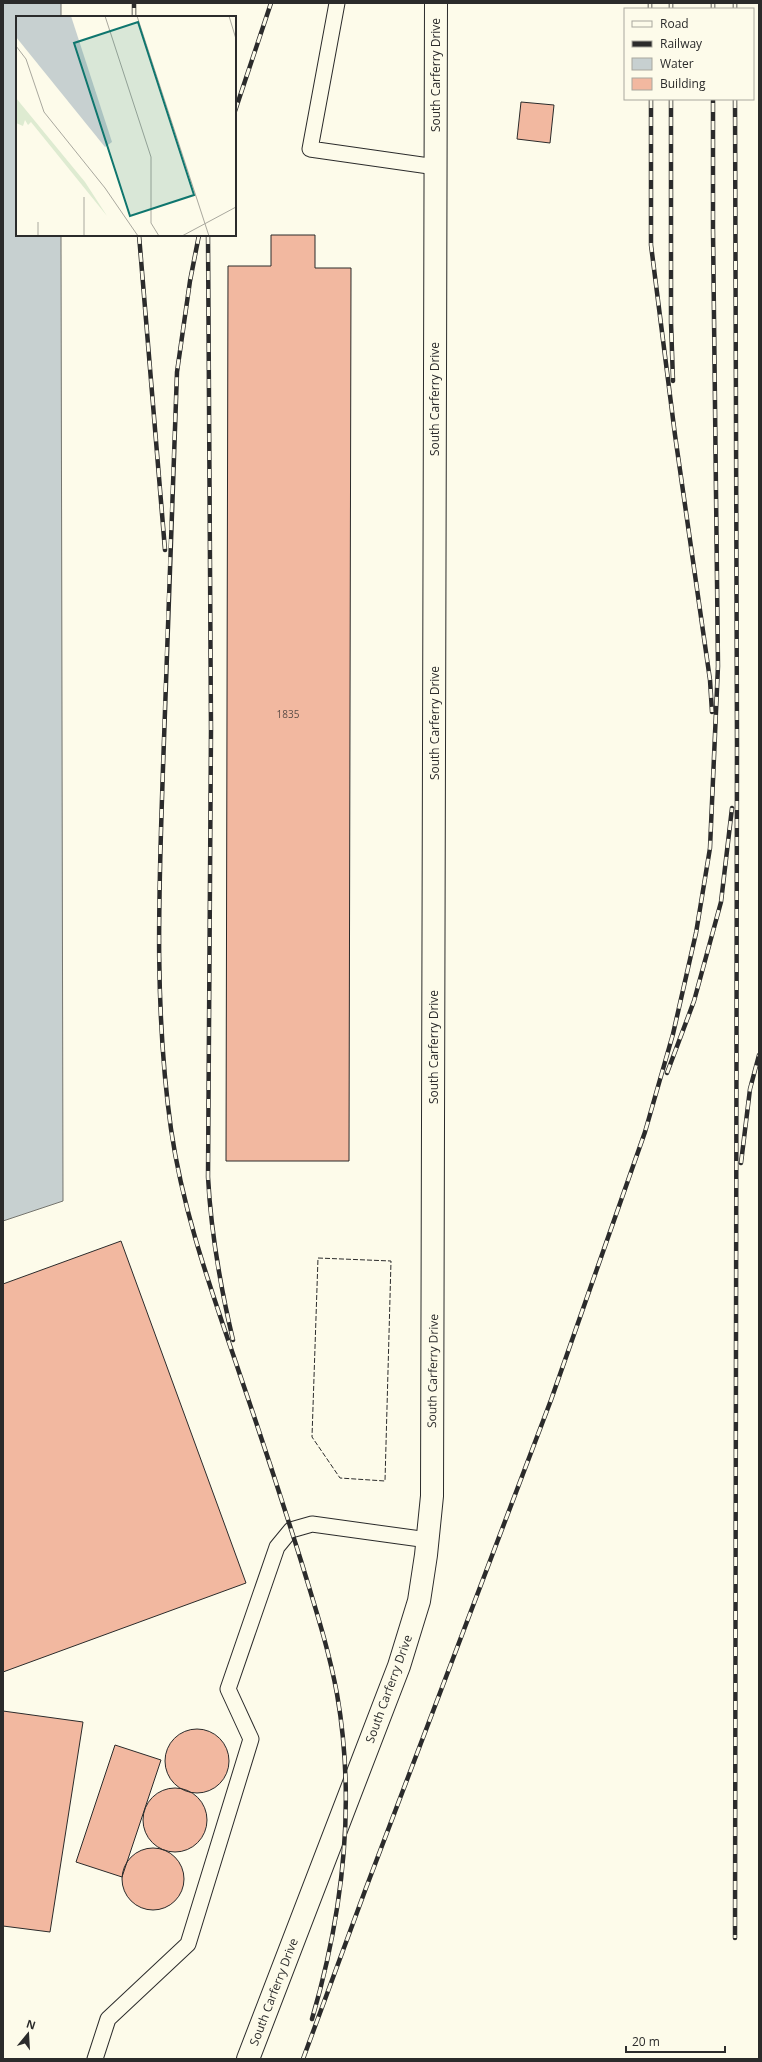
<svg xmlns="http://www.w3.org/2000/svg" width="762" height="2062" viewBox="0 0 762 2062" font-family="'Open Sans',sans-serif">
  <rect width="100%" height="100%" fill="#fdfbea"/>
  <path fill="#c7d0d0" stroke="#74746e" d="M3,3h58v14h-44v218h44l2,966 -60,20z"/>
  <path fill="#f2b8a0" stroke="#2b2b2b" d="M521,102l33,3 -4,38 -33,-4z
    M271,235h44v33h36l-2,893h-123l2,-895h43z
    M121,1241l125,342 -243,89v-388z
    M3,1711l80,11 -33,210 -47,-6z
    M165 1761a32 32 0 1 1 64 0a32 32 0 1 1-64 0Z
    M115,1745l46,15 -39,117 -46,-15z
    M143 1820a32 32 0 1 1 64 0a32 32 0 1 1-64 0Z
    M122 1879a31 31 0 1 1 62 0a31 31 0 1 1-62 0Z"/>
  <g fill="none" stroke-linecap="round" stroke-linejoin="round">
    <g stroke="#2b2b2b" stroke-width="17">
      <path id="lane" d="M337,3l-27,146 126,18
        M95,2059l13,-40 80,-75 63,-205 -23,-50 49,-142 14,-17 21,-6 116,16"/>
    </g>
    <g stroke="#2b2b2b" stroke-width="24">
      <path id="street" d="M248,2059l151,-393 20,-65 7,-46 6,-59 4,-1493"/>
    </g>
    <use href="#lane" stroke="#fdfbea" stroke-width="15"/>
    <use href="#street" stroke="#fdfbea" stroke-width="22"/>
    <g stroke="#2b2b2b" stroke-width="4.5">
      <path id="rail" d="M650,3v6
        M735,3v6
        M671,9v-6
        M713,9v-6
        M134,17v-14
        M651,99v146l24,190 35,245 2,32
        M671,99v223l2,59
        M735,99l2,644 -2,1195
        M235,111l36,-108
        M139,235l26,315
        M199,235l-9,46 -13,91c-5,132 -10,264 -14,396 -4,121 -9,240 8,361 12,84 41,163 68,243 22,64 43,128 63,192 13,43 27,86 35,130 19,109 6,219 -25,325
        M208,235l3,495 -3,447c3,56 12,108 25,163
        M667,1073l27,-72 27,-99 11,-94
        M741,1163l9,-74 9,-34
        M303,2059l63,-171 185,-488 94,-268 28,-98 23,-101 14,-85 8,-182 -5,-436v-131"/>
    </g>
    <use href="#rail" stroke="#fdfbea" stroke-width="3" stroke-dasharray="9" stroke-linecap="butt"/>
    <path stroke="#2b2b2b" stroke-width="1" stroke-dasharray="5 2" stroke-linecap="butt" d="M318,1258l73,3 -6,220 -45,-3 -28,-41z"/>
  </g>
  <g text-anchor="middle" stroke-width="3" stroke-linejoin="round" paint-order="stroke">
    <g font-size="10" fill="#5d4e48">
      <text x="288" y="718">1835</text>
    </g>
    <g font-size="12" fill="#2b2b2b" stroke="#fdfbea">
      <text transform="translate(436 75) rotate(-90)" y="4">South Carferry Drive</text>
      <text transform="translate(435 399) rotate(-90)" y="4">South Carferry Drive</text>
      <text transform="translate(435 723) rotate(-90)" y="4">South Carferry Drive</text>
      <text transform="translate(434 1047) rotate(-90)" y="4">South Carferry Drive</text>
      <text transform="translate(433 1371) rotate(-89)" y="4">South Carferry Drive</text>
      <text transform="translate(389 1689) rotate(-70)" y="4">South Carferry Drive</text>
      <text transform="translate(274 1992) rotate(-69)" y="4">South Carferry Drive</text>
    </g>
  </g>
  <g transform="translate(16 16)">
    <rect width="220" height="220" fill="#fdfbea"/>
    <path d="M0,82l69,84 22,34 -76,-94 -3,3 -3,-5 -2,6 -7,-3z" fill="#deebd1"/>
    <path d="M0,0h55l41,126 -7,5 -89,-110z" fill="#c7d0d0"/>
    <path fill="none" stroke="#a9a89e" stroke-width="1" d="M89,0l46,141v66l8,13M121,0l72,220M213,0l7,23M0,30l10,13 18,53 61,76 33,48M68,181v39M22,220v-14M166,220l54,-29"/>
    <path fill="#0f766e" fill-opacity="0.15" stroke="#0f766e" stroke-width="2" d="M122,6l56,173 -64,21 -56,-173z"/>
    <rect width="220" height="220" fill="none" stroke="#2b2b2b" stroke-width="2"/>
  </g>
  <rect width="762" height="2062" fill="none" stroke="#2b2b2b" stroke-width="8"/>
  <rect x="624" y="8" width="130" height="92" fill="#fdfbea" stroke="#a9a89e"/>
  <rect x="632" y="21" width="20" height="6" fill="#fdfbea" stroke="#a9a89e"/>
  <text x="660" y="28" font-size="12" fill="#2b2b2b">Road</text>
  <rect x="632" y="41" width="20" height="6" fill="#2b2b2b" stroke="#a9a89e"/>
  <text x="660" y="48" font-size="12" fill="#2b2b2b">Railway</text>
  <rect x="632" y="58" width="20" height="12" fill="#c7d0d0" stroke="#a9a89e"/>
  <text x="660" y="68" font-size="12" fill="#2b2b2b">Water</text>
  <rect x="632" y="78" width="20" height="12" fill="#f2b8a0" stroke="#a9a89e"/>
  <text x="660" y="88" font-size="12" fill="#2b2b2b">Building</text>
  <g transform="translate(28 2034) rotate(18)" stroke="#fdfbea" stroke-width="3" paint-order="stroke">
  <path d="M0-3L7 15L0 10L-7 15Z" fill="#2b2b2b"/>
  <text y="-6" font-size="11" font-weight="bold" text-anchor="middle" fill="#2b2b2b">N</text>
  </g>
  <path d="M626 2046v6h99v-6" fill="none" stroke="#2b2b2b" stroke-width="2"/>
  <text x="632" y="2046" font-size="12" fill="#2b2b2b" stroke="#fdfbea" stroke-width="3" paint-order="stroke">20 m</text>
</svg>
